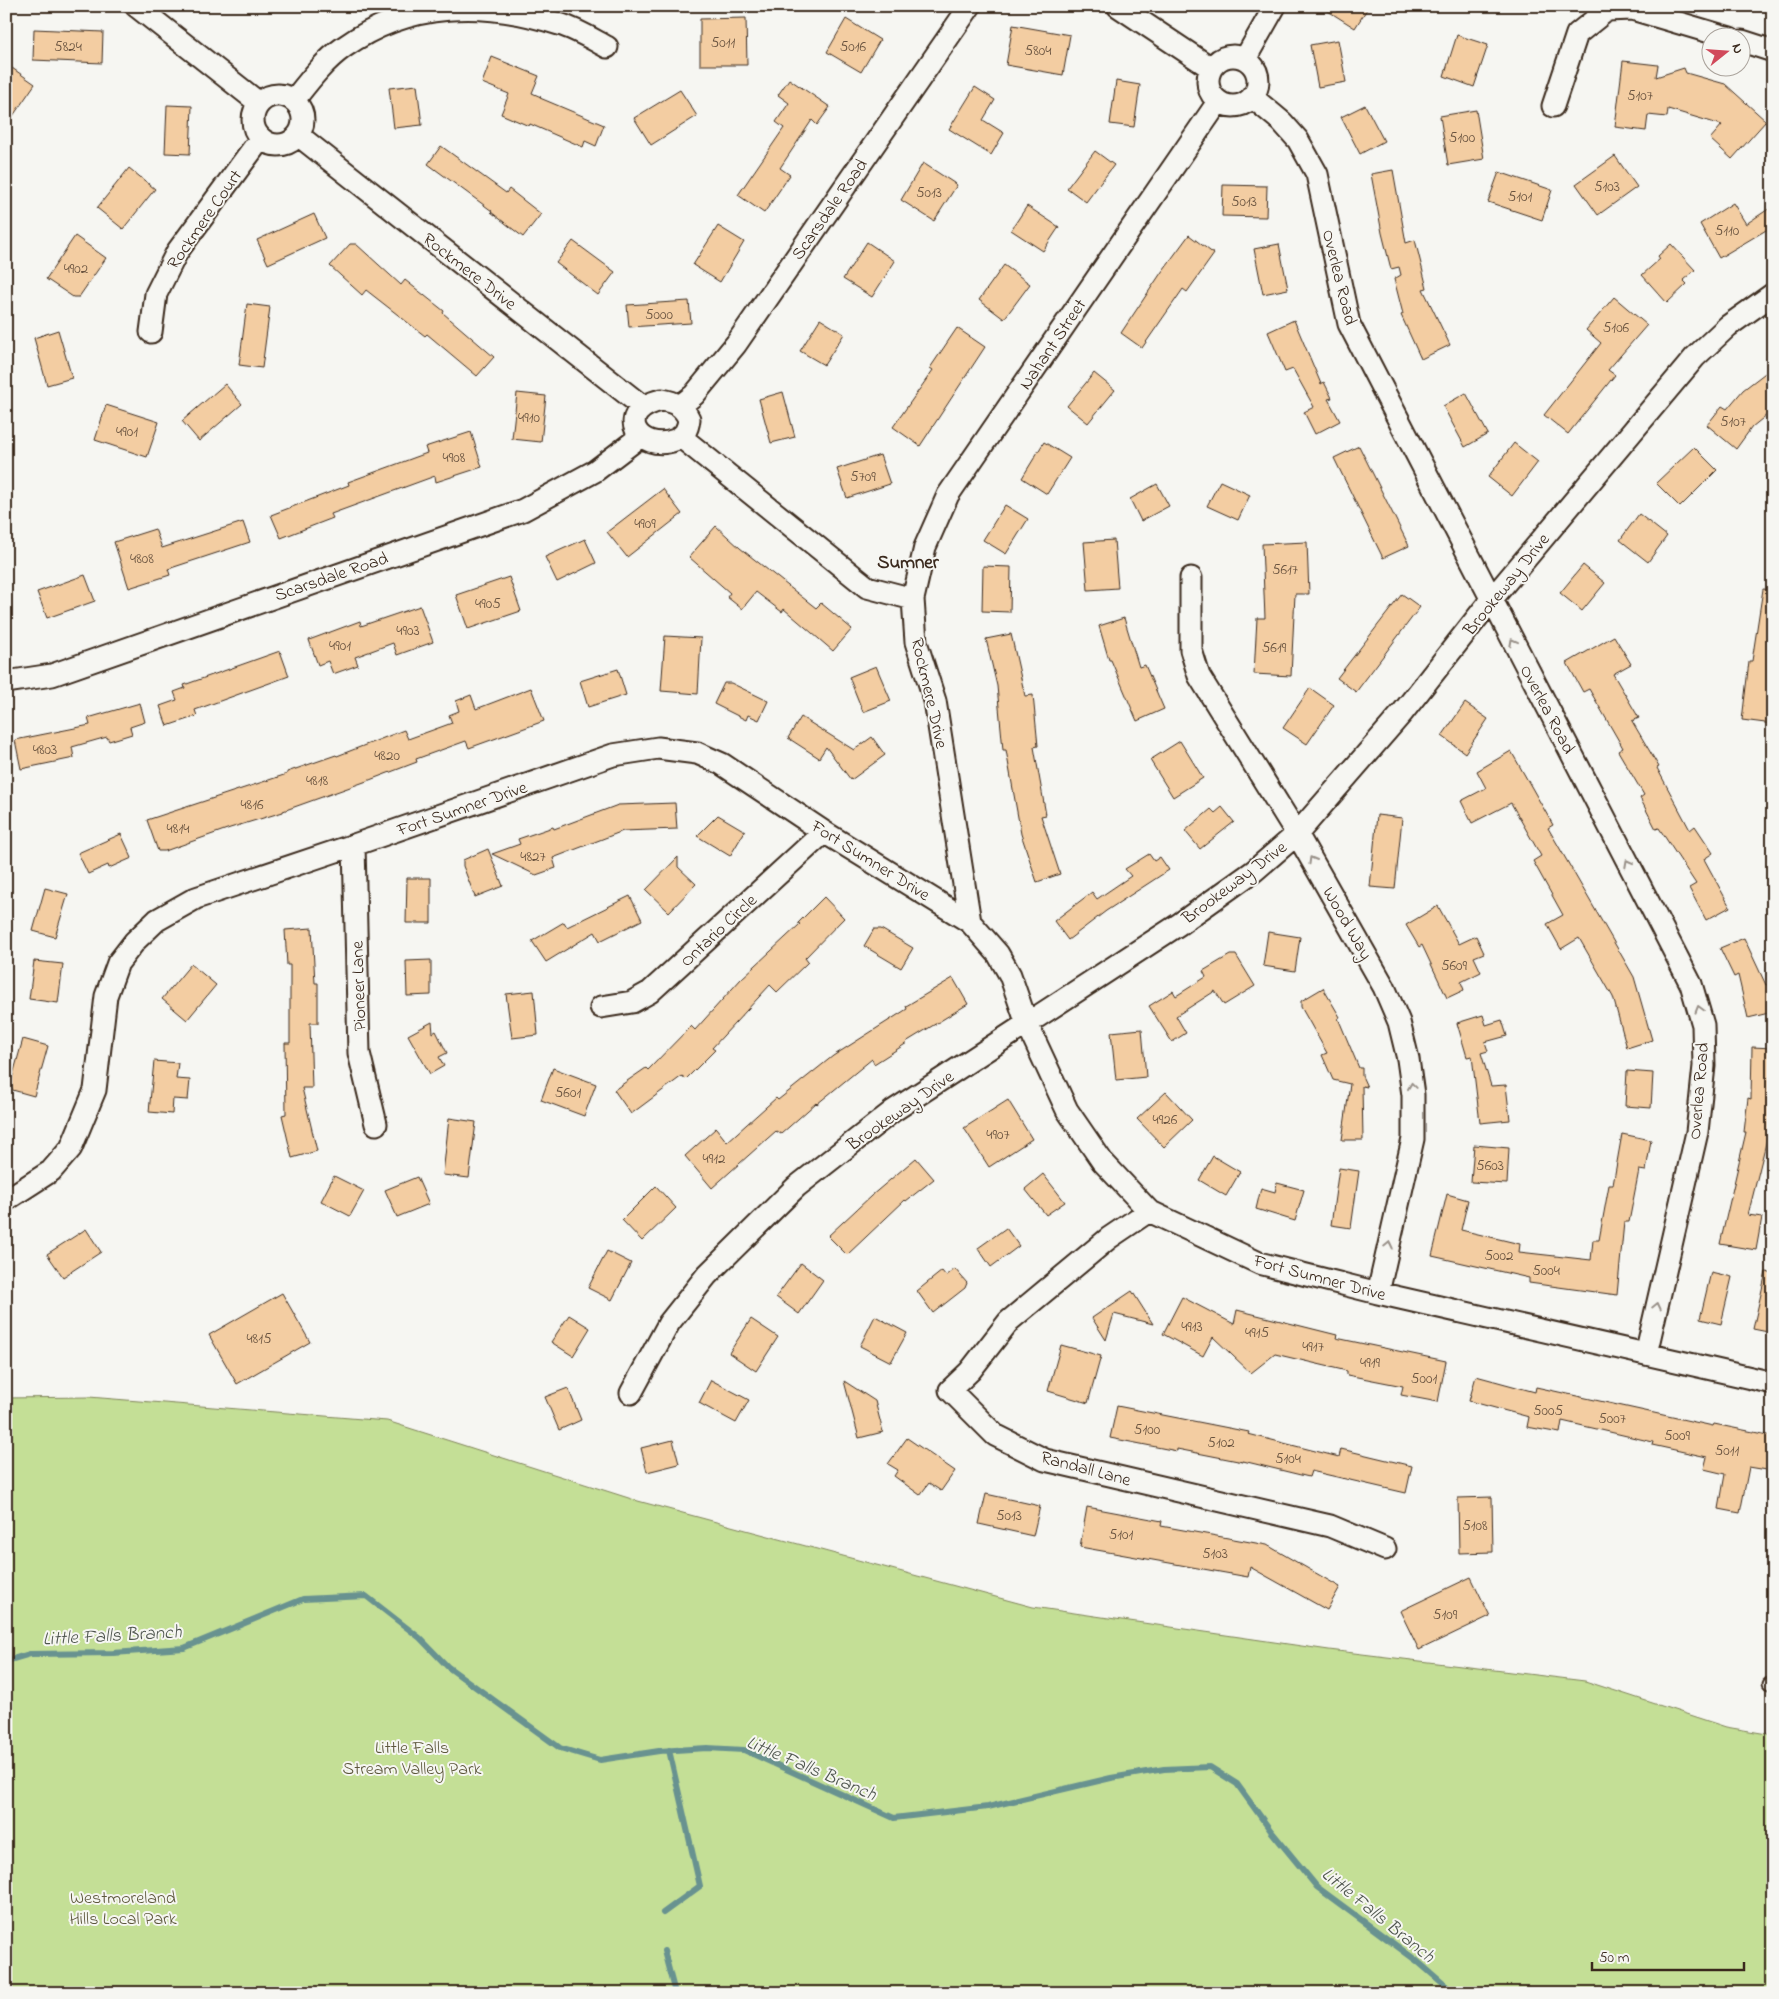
<svg xmlns="http://www.w3.org/2000/svg" width="1779" height="1999" viewBox="0 0 1779 1999" font-family="'Indie Flower',sans-serif">
  <rect width="100%" height="100%" fill="#f6f6f2"/>
  <filter id="ink" filterUnits="userSpaceOnUse"><feTurbulence type="fractalNoise" baseFrequency=".02" numOctaves="2"/><feDisplacementMap in="SourceGraphic" scale="10" xChannelSelector="R" yChannelSelector="G"/><feConvolveMatrix kernelMatrix="1 2 1 2 8 2 1 2 1" color-interpolation-filters="sRGB"/></filter>
  <g filter="url(#ink)">
    <path fill="#c4df96" stroke="#80845a" d="M89,1397l298,24 251,80 395,106 296,43 256,31 141,46 47,8v258h-1767v-595z"/>
    <g fill="none" stroke-linecap="round" stroke-linejoin="round">
      <path stroke="#689290" stroke-width="6" d="M6,1661l24,-7 83,-1 71,-5 119,-49 63,-3 54,42 28,29 112,81 40,12 59,-9 48,-3 37,2 150,68 94,-11 123,-29 53,-9 46,-2 27,17 34,47 46,56 100,74 37,32
        M663,1913l37,-27 -31,-136
        M664,1951l11,42"/>
    </g>
    <path fill="#f3cda2" stroke="#3b2a1e" d="M1320,6h49l-14,22z
      M746,18l1,47h-47v-46z
      M846,19l34,21 -19,32 -34,-20z
      M1013,25l57,10 -7,40 -57,-10z
      M34,29l69,3 -1,31 -69,-3z
      M1457,35l31,10 -14,42 -30,-11z
      M1338,40l8,42 -28,5 -8,-42z
      M492,57l47,19 -7,17 9,4 -1,1 64,27 -8,21 -11,-5 -2,6 -53,-23 -1,2 -28,-12 8,-20 -27,-11z
      M1623,61l35,4 -2,12 28,-9 2,5 39,11 41,37 -34,38 -22,-20 12,-14 -54,-16 -1,8 -19,-2 -2,16 -31,-4z
      M12,68l23,16 -29,42v-49z
      M789,79l41,28 -13,18 -5,-5 -32,48 10,7 -26,38 -26,-18 46,-67 -8,-6 13,-19 -11,-8z
      M1116,81l24,4 -6,42 -24,-3z
      M417,85l5,40 -28,3 -5,-40z
      M975,87l20,13 -12,20 21,13 -13,22 -42,-26z
      M680,90l17,26 -46,29 -17,-27z
      M167,105l25,1 -2,48 -25,-1z
      M1365,105l19,36 -24,13 -19,-37z
      M1476,110l8,49 -36,6 -8,-49z
      M441,146l65,47 3,-4 32,25 -18,23 -32,-25 1,-1 -64,-47z
      M1095,151l19,14 -28,37 -19,-14z
      M1615,156l22,31 -39,28 -22,-31z
      M923,163l34,22 -23,36 -33,-21z
      M129,168l26,21 -32,40 -26,-21z
      M1393,170l13,73 9,-3 12,48 -4,1 27,56 -29,14 -20,-44 2,-1 -9,-35 7,-4 -2,-8 -8,2 -9,-36 -11,-59z
      M1499,172l53,18 -10,30 -54,-18z
      M1223,185l44,1 -1,31 -44,-1z
      M1733,203l13,21 27,-18v20l-54,32 -19,-34z
      M1027,206l32,21 -16,24 -32,-21z
      M314,214l11,24 -57,26 -11,-24z
      M718,226l26,16 -24,40 -27,-17z
      M1189,235l25,19 -27,38 -4,-3 -41,59 -21,-15 40,-60z
      M75,236l31,22 -27,39h-6l-27,-18z
      M573,241l42,31 -17,23 -42,-32z
      M867,242l28,19 -23,36 -29,-18z
      M350,244h6l45,41 4,-5 39,31 -1,2 51,44 -17,19 -50,-42 -2,2 -59,-46 -4,5 -32,-29z
      M1279,244l9,45 -25,5 -9,-45z
      M1671,244l24,26 -12,10 4,4 -20,19 -25,-28 18,-16 -2,-3z
      M1004,265l26,19 -26,35 -25,-19z
      M1614,297l33,28 -39,45 7,5 -47,59 -24,-19 57,-72 -15,-13z
      M689,301l2,22 -62,4 -2,-22z
      M247,304l23,3 -8,61 -23,-3z
      M820,319l24,15 -20,31 -24,-14z
      M1294,320l27,64 3,-2 8,16 -4,1 12,22 -25,13 -11,-22 10,-5 -21,-38 -8,3 -17,-40z
      M957,328l28,19 -65,99 -27,-19 40,-57 -3,-2z
      M58,330l14,48 -25,7 -13,-47z
      M1773,367v43l-21,17 -16,22 -29,-24 15,-19 5,3 16,-19z
      M1094,373l21,17 -27,33 -21,-17z
      M225,384l17,20 -43,37 -17,-20z
      M783,392l12,45 -24,6 -12,-44z
      M517,393l29,3 -5,46 -29,-3z
      M1466,393l22,41 -23,13 -22,-41z
      M106,405l53,17 -12,35 -52,-17z
      M471,432l11,35 -46,15 -1,-6 -104,38 2,4 -52,20 -10,-23 78,-30 -1,-3 79,-29 -2,-6z
      M1044,442l26,16 -23,36 -25,-16z
      M1514,443l24,19 -26,34 -24,-19z
      M1359,446l50,100 -26,12 -49,-100z
      M1694,447l23,23 -37,37 -24,-24z
      M880,455l10,29 -43,14 -10,-29z
      M1220,481l30,14 -12,25 -31,-14z
      M1157,484l12,22 -28,15 -11,-22z
      M663,489l19,25 -55,43 -20,-25z
      M1005,505l23,14 -22,35 -23,-14z
      M1639,514l28,22 -19,26 -28,-22z
      M243,522l7,20 -82,27 2,6 -41,13 -15,-46 41,-13 7,19z
      M716,526l24,22 76,60 5,-5 31,26 -19,22 -49,-42 -2,3 -26,-20 -14,17 -15,-12 3,-4 -41,-36z
      M585,539l11,24 -39,19 -12,-25z
      M1114,540l4,48 -30,2 -4,-48z
      M1307,542l2,52h-14l-4,82 -37,-2 3,-56h8l-3,-74z
      M1583,565l22,18 -23,28 -22,-18z
      M983,566l28,1 -1,45 -28,-1z
      M85,575l10,26 -48,17 -10,-26z
      M509,577l12,34 -53,18 -12,-34z
      M1763,589l10,1v134l-31,-4 7,-59h3z
      M1402,594l18,13 -64,85 -19,-14z
      M420,606l13,36 -36,13 -4,-12 -38,14 3,8 -25,9 -5,-13 -10,4 -9,-25 51,-19 1,5z
      M1124,618l15,49 6,-2 19,44 -27,12 -26,-61h-2l-10,-34z
      M1011,634l14,62 8,-1 5,51 -4,1 12,68 -5,1 19,58 -23,8 -16,-48 -15,-84h-3l-6,-64 -11,-47z
      M665,636l36,2 -3,56 -37,-3z
      M1614,636l17,28 -18,10 26,44 -7,3 27,46 -2,1 33,62 5,-4 18,27 -9,6 26,48 -24,13 -17,-32 7,-4 -37,-56 -3,1 -16,-31 4,-3 -26,-44 5,-3 -34,-59 -6,3 -16,-29z
      M280,651l9,25 -94,34 2,6 -30,10 -7,-20 17,-6 -3,-8 11,-4 -1,-3z
      M876,666l15,35 -28,11 -14,-35z
      M618,669l8,26 -38,12 -8,-26z
      M724,683h7l37,18 -9,19 -11,-5 -2,5 -32,-16z
      M531,688l13,33 -75,27 -3,-7 -50,18 1,3 -50,19 -84,30v1l-53,16 -65,23h-7l-11,-31 140,-46v-2l49,-17 1,1 67,-26 4,9 44,-16 -3,-8 10,-4 -3,-10 15,-6 5,14z
      M1310,688l24,17 -27,39 -24,-16z
      M140,703l5,19 -15,5 2,7 -23,7 -2,-4 -35,10 2,11 -53,11 -6,-29 75,-15 -2,-7z
      M1465,703l23,16 -23,34 -23,-17z
      M801,717l53,33 18,-13 13,18 -34,25 -25,-33 -7,11 -31,-20z
      M1180,741l23,37 -30,19 -23,-37z
      M1511,751l42,74 -5,3 86,149 18,63 -25,8 -14,-51 -34,-59 -18,11 -14,-25 16,-9 -30,-54 8,-5 -30,-53 -39,20 -11,-22 25,-13 -9,-17z
      M675,803l2,26 -54,2 -70,27 3,10 -20,7 -44,-21 28,-10 -2,-5 35,-12 1,2 64,-24z
      M1222,807l12,15 -34,27 -15,-18 26,-22 4,4z
      M718,815l27,16 -15,25 -33,-20z
      M1377,815l25,3 -7,71 -25,-2z
      M121,834l11,24 -23,10 -1,-3 -20,9 -10,-21z
      M488,849l15,37 -28,11 -12,-31v-6z
      M1149,854l5,7 6,-4 9,13 -63,41 -38,29 -14,-19 38,-29 5,7 34,-23 -6,-7z
      M678,857v10l18,17 -27,28 -23,-22z
      M407,878h24v45h-25z
      M45,888l23,6 -13,43 -22,-6z
      M630,896l12,24 -42,21 -5,-9 -49,30 -14,-21 32,-19 3,5z
      M824,897l20,21 -39,40 3,4 -31,30 -7,-7 -58,63 3,2 -29,29 -4,-3 -51,38 -17,-24 32,-22 2,2 43,-44 4,4 46,-51 59,-55 -2,-1z
      M1438,906l21,38 17,-8 8,17 -10,4 7,15 -20,10 3,8 -17,8 -25,-53 -3,2 -13,-22z
      M312,928l3,55h3v40h-8l2,65h-10l15,63 -25,7 -10,-43 4,-1 -1,-71h5v-78h-3l-2,-35z
      M874,929h7l32,19 -12,20 -37,-22z
      M1268,932l32,5 -5,34 -32,-5z
      M1744,938l22,47 7,-2v29l-25,6 -10,-43 -4,2 -14,-29z
      M1230,955h6l19,31 -31,19 -9,-14 -39,25 10,17 -14,9 -23,-36 24,-15 3,5 30,-19 -3,-6z
      M431,960v35l-24,1 -1,-35z
      M34,961l29,3 -5,39 -29,-4z
      M191,964l25,21 -29,35 -25,-21z
      M953,978l15,26 -62,38 1,1 -33,21 -2,-5 -55,45 -1,-1 -35,31 -5,-3 -64,57 -27,-32 31,-28 11,14 49,-44 2,2 55,-44 74,-47 -1,-3z
      M1323,988l17,29 -2,1 21,50h3v8l5,11 -5,-1 1,54h-21l8,-56 -17,-4 -11,-25 5,-2 -26,-46v-6z
      M534,991l4,44 -26,3 -6,-44z
      M1483,1015l3,10 16,-5 5,16 -22,6 3,9 -7,2 10,33 15,-1 4,35 -30,3 -8,-67 -5,1 -10,-34z
      M432,1022l1,11 3,-2 11,22 -8,4 5,9 -14,8 -22,-39z
      M1142,1029l4,48 -30,3 -5,-48z
      M23,1039l25,7 -14,50 -25,-7z
      M1752,1047l21,1v87h-5l-20,80 14,2 -6,33 -36,-6 26,-112h-2l4,-34 3,1z
      M154,1061l24,2 -2,16 14,1 -2,20 -15,-1 -1,15 -23,-2z
      M553,1068l43,16 -12,32 -43,-16z
      M1627,1071l26,2 -2,35 -26,-2z
      M1166,1092l26,28 -28,27 -27,-28z
      M1008,1100l24,39 -43,28 -25,-39z
      M449,1118l27,4 -7,56 -26,-3z
      M1622,1134l29,6 -5,31 -7,-1 -10,52h-5l-7,73 -88,-12v-5l-97,-22 15,-62 21,6 -7,30 59,14 -1,8 72,8 2,-20h6l10,-55h4z
      M1474,1145l35,3 -2,36 -36,-2z
      M1213,1156l27,16 -14,24 -27,-16z
      M916,1158l18,21 -28,22 -1,-1 -58,55 -19,-19 43,-40z
      M1339,1168l20,3 -8,57 -20,-3z
      M1043,1174l22,28 -19,13 -21,-26z
      M334,1176l30,15 -14,25 -29,-15z
      M417,1177l12,27 -32,13 -12,-27z
      M1277,1183l27,7 -9,31 -39,-12 5,-21 14,4z
      M656,1186l20,22 -34,33 -20,-21z
      M1006,1228l13,18 -28,21 -13,-19z
      M86,1229l15,23 -38,25 -16,-23z
      M607,1251l24,12 -19,37 -24,-12z
      M801,1263l22,17 -24,34 -23,-17z
      M955,1269l12,14 -2,5 -32,25 -16,-22 25,-20 4,5z
      M1711,1272l21,5 -11,47 -21,-5z
      M1766,1272l7,1v60l-20,-4z
      M1132,1291l21,33 -39,-10 -8,26 -14,-22z
      M282,1293l28,49 -73,42 -28,-49z
      M1182,1297l52,27 3,-14 100,25 -1,3 110,23 -8,41 -37,-7 2,-9 -56,-11v-4l-72,-17 -24,19 -38,-36 -10,19 -40,-22z
      M569,1315l21,13 -17,28 -22,-14z
      M875,1316l32,17 -16,29 -31,-16z
      M751,1319l27,18 -22,34 -27,-18z
      M1061,1345l40,11 -13,47 -40,-12z
      M1476,1376l59,16 1,-5 177,39 1,-2 59,12v35l-24,-4 -9,46 -21,-4 6,-35 -21,-5 3,-12 -55,-12 1,-3 -91,-21 -2,12 -33,-6 2,-10 -60,-16z
      M711,1380l38,20 -13,23 -37,-20z
      M844,1381l31,20 8,31 -24,6z
      M568,1388l13,32 -22,10 -14,-33z
      M1117,1406l132,26 -1,2 91,23 2,-8 71,17 -6,27 -95,-22 -2,6 -66,-16v1l-66,-13v2l-67,-13z
      M907,1438l48,33 -14,20 -12,-8 -9,12 -26,-19 4,-6 -10,-6z
      M673,1440l6,24 -32,8 -6,-24z
      M986,1494l54,12 -7,30 -54,-12z
      M1492,1497l1,55 -34,1 -1,-55z
      M1087,1507l75,14 -1,5 106,19 73,42 -13,23 -77,-43 -2,10 -168,-30z
      M1471,1577l19,39 -71,34 -19,-39z"/>
    <g fill="none" stroke-linecap="round" stroke-linejoin="round">
      <g stroke="#3b2a1e" stroke-width="15">
        <path id="lane" d="M1769,1684l4,1"/>
      </g>
      <g stroke="#3b2a1e" stroke-width="25">
        <path id="street" d="M136,6l123,97
          M1118,6l93,62
          M1742,41l31,10
          M1208 81a25 25 0 1 1 50 0a25 25 0 1 1-50 0Z
          M1245,59l30,-53
          M253 120a25 25 0 1 1 50 0a25 25 0 1 1-50 0Z
          M1252,97l30,25 16,18 19,34 32,150 342,660 12,41 1,41 -7,66 -51,222
          M294,100c15,-19 30,-39 50,-53 65,-46 141,-47 215,-23 17,5 33,15 48,23
          M1553,106l24,-72 30,-24 25,-1 98,29
          M298,135l344,271
          M151,332l5,-38 21,-42 84,-114
          M662,400c13,2 21,6 27,19 -1,10 -4,17 -14,21 -36,14 -64,-29 -13,-40z
          M680,406l14,-11 42,-51 234,-338
          M681,437l186,150 46,12 3,43 19,59 35,221
          M1191,578v72l8,26 98,158 87,153 15,35 9,37 5,36v44l-35,154
          M913,599l12,-52 23,-52 270,-393
          M6,682l46,-7 471,-165 72,-39 46,-35
          M354,845l5,208 17,71
          M601,1007l31,-5 18,-10 174,-160
          M6,1200l45,-29 20,-23 24,-58 11,-94 12,-33 17,-22 22,-21 39,-22 158,-53 259,-90 45,-7 39,5 25,11 102,68 146,90 28,32 12,21 17,49 40,86 35,51 47,50 110,52 119,30 395,90
          M1149,1211l-40,27 -100,83 -39,50 -20,19 45,45 50,25 285,66 55,23
          M631,1393l38,-70 38,-48 89,-88 97,-76 285,-186 76,-54 43,-37 106,-122 88,-112 204,-243 33,-31 45,-32"/>
      </g>
      <use href="#lane" stroke="#f6f6f2" stroke-width="11"/>
      <use href="#street" stroke="#f6f6f2" stroke-width="21"/>
    </g>
    <defs><path id="oneway-chevron" d="M-2-3.5L2.5 0L-2 3.5" fill="none" stroke-width="1.6" stroke-linecap="round" stroke-linejoin="round" transform="scale(1.25)"/></defs>
    <g stroke="#989088">
      <use href="#oneway-chevron" transform="translate(1513 642) rotate(-118)"/>
      <use href="#oneway-chevron" transform="translate(1312 860) rotate(-120)"/>
      <use href="#oneway-chevron" transform="translate(1628 863) rotate(-118)"/>
      <use href="#oneway-chevron" transform="translate(1699 1009) rotate(-106)"/>
      <use href="#oneway-chevron" transform="translate(1412 1086) rotate(-98)"/>
      <use href="#oneway-chevron" transform="translate(1389 1245) rotate(-77)"/>
      <use href="#oneway-chevron" transform="translate(1657 1306) rotate(-77)"/>
    </g>
  </g>
  <g text-anchor="middle" stroke-width="4" stroke-linejoin="round" paint-order="stroke">
    <g font-size="15" fill="#69533f">
      <text x="723" y="47">5011</text>
      <text x="68" y="51">5824</text>
      <text x="853" y="51">5016</text>
      <text x="1038" y="55">5804</text>
      <text x="1640" y="100">5107</text>
      <text x="1462" y="142">5100</text>
      <text x="1607" y="191">5103</text>
      <text x="929" y="197">5013</text>
      <text x="1520" y="201">5101</text>
      <text x="1244" y="206">5013</text>
      <text x="1727" y="235">5110</text>
      <text x="76" y="273">4902</text>
      <text x="659" y="319">5000</text>
      <text x="1616" y="332">5106</text>
      <text x="529" y="422">4910</text>
      <text x="1733" y="426">5107</text>
      <text x="127" y="436">4901</text>
      <text x="454" y="462">4908</text>
      <text x="863" y="481">5709</text>
      <text x="645" y="528">4909</text>
      <text x="142" y="563">4808</text>
      <text x="1285" y="574">5617</text>
      <text x="488" y="608">4905</text>
      <text x="408" y="635">4903</text>
      <text x="340" y="650">4901</text>
      <text x="1274" y="652">5619</text>
      <text x="45" y="754">4803</text>
      <text x="387" y="760">4820</text>
      <text x="317" y="785">4818</text>
      <text x="252" y="809">4816</text>
      <text x="178" y="833">4814</text>
      <text x="533" y="861">4827</text>
      <text x="1454" y="970">5609</text>
      <text x="568" y="1097">5601</text>
      <text x="1165" y="1124">4926</text>
      <text x="998" y="1139">4907</text>
      <text x="714" y="1163">4912</text>
      <text x="1490" y="1170">5603</text>
      <text x="1499" y="1260">5002</text>
      <text x="1546" y="1275">5004</text>
      <text x="1192" y="1331">4913</text>
      <text x="1257" y="1337">4915</text>
      <text x="259" y="1343">4815</text>
      <text x="1313" y="1351">4917</text>
      <text x="1370" y="1367">4919</text>
      <text x="1424" y="1383">5001</text>
      <text x="1548" y="1415">5005</text>
      <text x="1612" y="1423">5007</text>
      <text x="1147" y="1434">5100</text>
      <text x="1677" y="1440">5009</text>
      <text x="1221" y="1447">5102</text>
      <text x="1727" y="1455">5011</text>
      <text x="1288" y="1463">5104</text>
      <text x="1009" y="1520">5013</text>
      <text x="1475" y="1530">5108</text>
      <text x="1121" y="1539">5101</text>
      <text x="1215" y="1558">5103</text>
      <text x="1445" y="1619">5109</text>
    </g>
    <g font-size="18" fill="#3b2a1e" stroke="#f6f6f2">
      <text transform="translate(829 209) rotate(-55)" y="6">Scarsdale Road</text>
      <text transform="translate(204 219) rotate(-55)" y="6">Rockmere Court</text>
      <text transform="translate(470 271) rotate(38)" y="6">Rockmere Drive</text>
      <text transform="translate(1340 277) rotate(76)" y="6">Overlea Road</text>
      <text transform="translate(1052 344) rotate(-56)" y="6">Nahant Street</text>
      <text transform="translate(331 576) rotate(-19)" y="6">Scarsdale Road</text>
      <text transform="translate(1506 584) rotate(-51)" y="6">Brookeway Drive</text>
      <text transform="translate(930 693) rotate(77)" y="6">Rockmere Drive</text>
      <text transform="translate(1548 709) rotate(62)" y="6">Overlea Road</text>
      <text transform="translate(462 808) rotate(-19)" y="6">Fort Sumner Drive</text>
      <text transform="translate(871 860) rotate(32)" y="6">Fort Sumner Drive</text>
      <text transform="translate(1234 882) rotate(-37)" y="6">Brookeway Drive</text>
      <text transform="translate(1348 923) rotate(60)" y="6">Wood Way</text>
      <text transform="translate(718 930) rotate(-43)" y="6">Ontario Circle</text>
      <text transform="translate(358 986) rotate(-92)" y="6">Pioneer Lane</text>
      <text transform="translate(1698 1091) rotate(-85)" y="6">Overlea Road</text>
      <text transform="translate(900 1110) rotate(-35)" y="6">Brookeway Drive</text>
      <text transform="translate(1320 1277) rotate(15)" y="6">Fort Sumner Drive</text>
      <text transform="translate(1086 1468) rotate(15)" y="6">Randall Lane</text>
    </g>
    <g font-size="18" fill="#5d573c" stroke="#f6f6f2">
      <text x="412" y="1753">Little Falls<tspan x="412" dy="21">Stream Valley Park</tspan></text>
      <text x="123" y="1903">Westmoreland<tspan x="123" dy="21">Hills Local Park</tspan></text>
    </g>
    <g font-size="19" font-weight="bold" fill="#3b2a1e" stroke="#f6f6f2">
      <text x="908" y="568">Sumner</text>
    </g>
    <g font-size="19" font-style="italic" fill="#4e554e" stroke="#f6f6f2">
      <text transform="translate(112 1634) rotate(-3)" y="7">Little Falls Branch</text>
      <text transform="translate(812 1767) rotate(23)" y="7">Little Falls Branch</text>
      <text transform="translate(1379 1914) rotate(39)" y="7">Little Falls Branch</text>
    </g>
  </g>
  <rect width="1779" height="1999" fill="none" stroke="#f6f6f2" stroke-width="25"/>
  <rect x="12" y="12" width="1754" height="1974" fill="none" stroke="#3b2a1e" stroke-width="2" filter="url(#ink)"/>
  <g transform="translate(1726 52) rotate(73)"><circle r="24" fill="#f6f6f2" stroke="#aba49d"/>
  <path d="M0-4L9 19L0 12L-9 19Z" fill="#d1495b"/>
  <text y="-8" font-size="14" font-weight="bold" text-anchor="middle" fill="#3b2a1e">N</text>
  </g>
  <path d="M1592 1962v8h152v-8" fill="none" stroke="#3b2a1e" stroke-width="2.5"/>
  <text x="1599" y="1962" font-size="15" fill="#3b2a1e" stroke="#f6f6f2" stroke-width="4" paint-order="stroke">50 m</text>
</svg>
